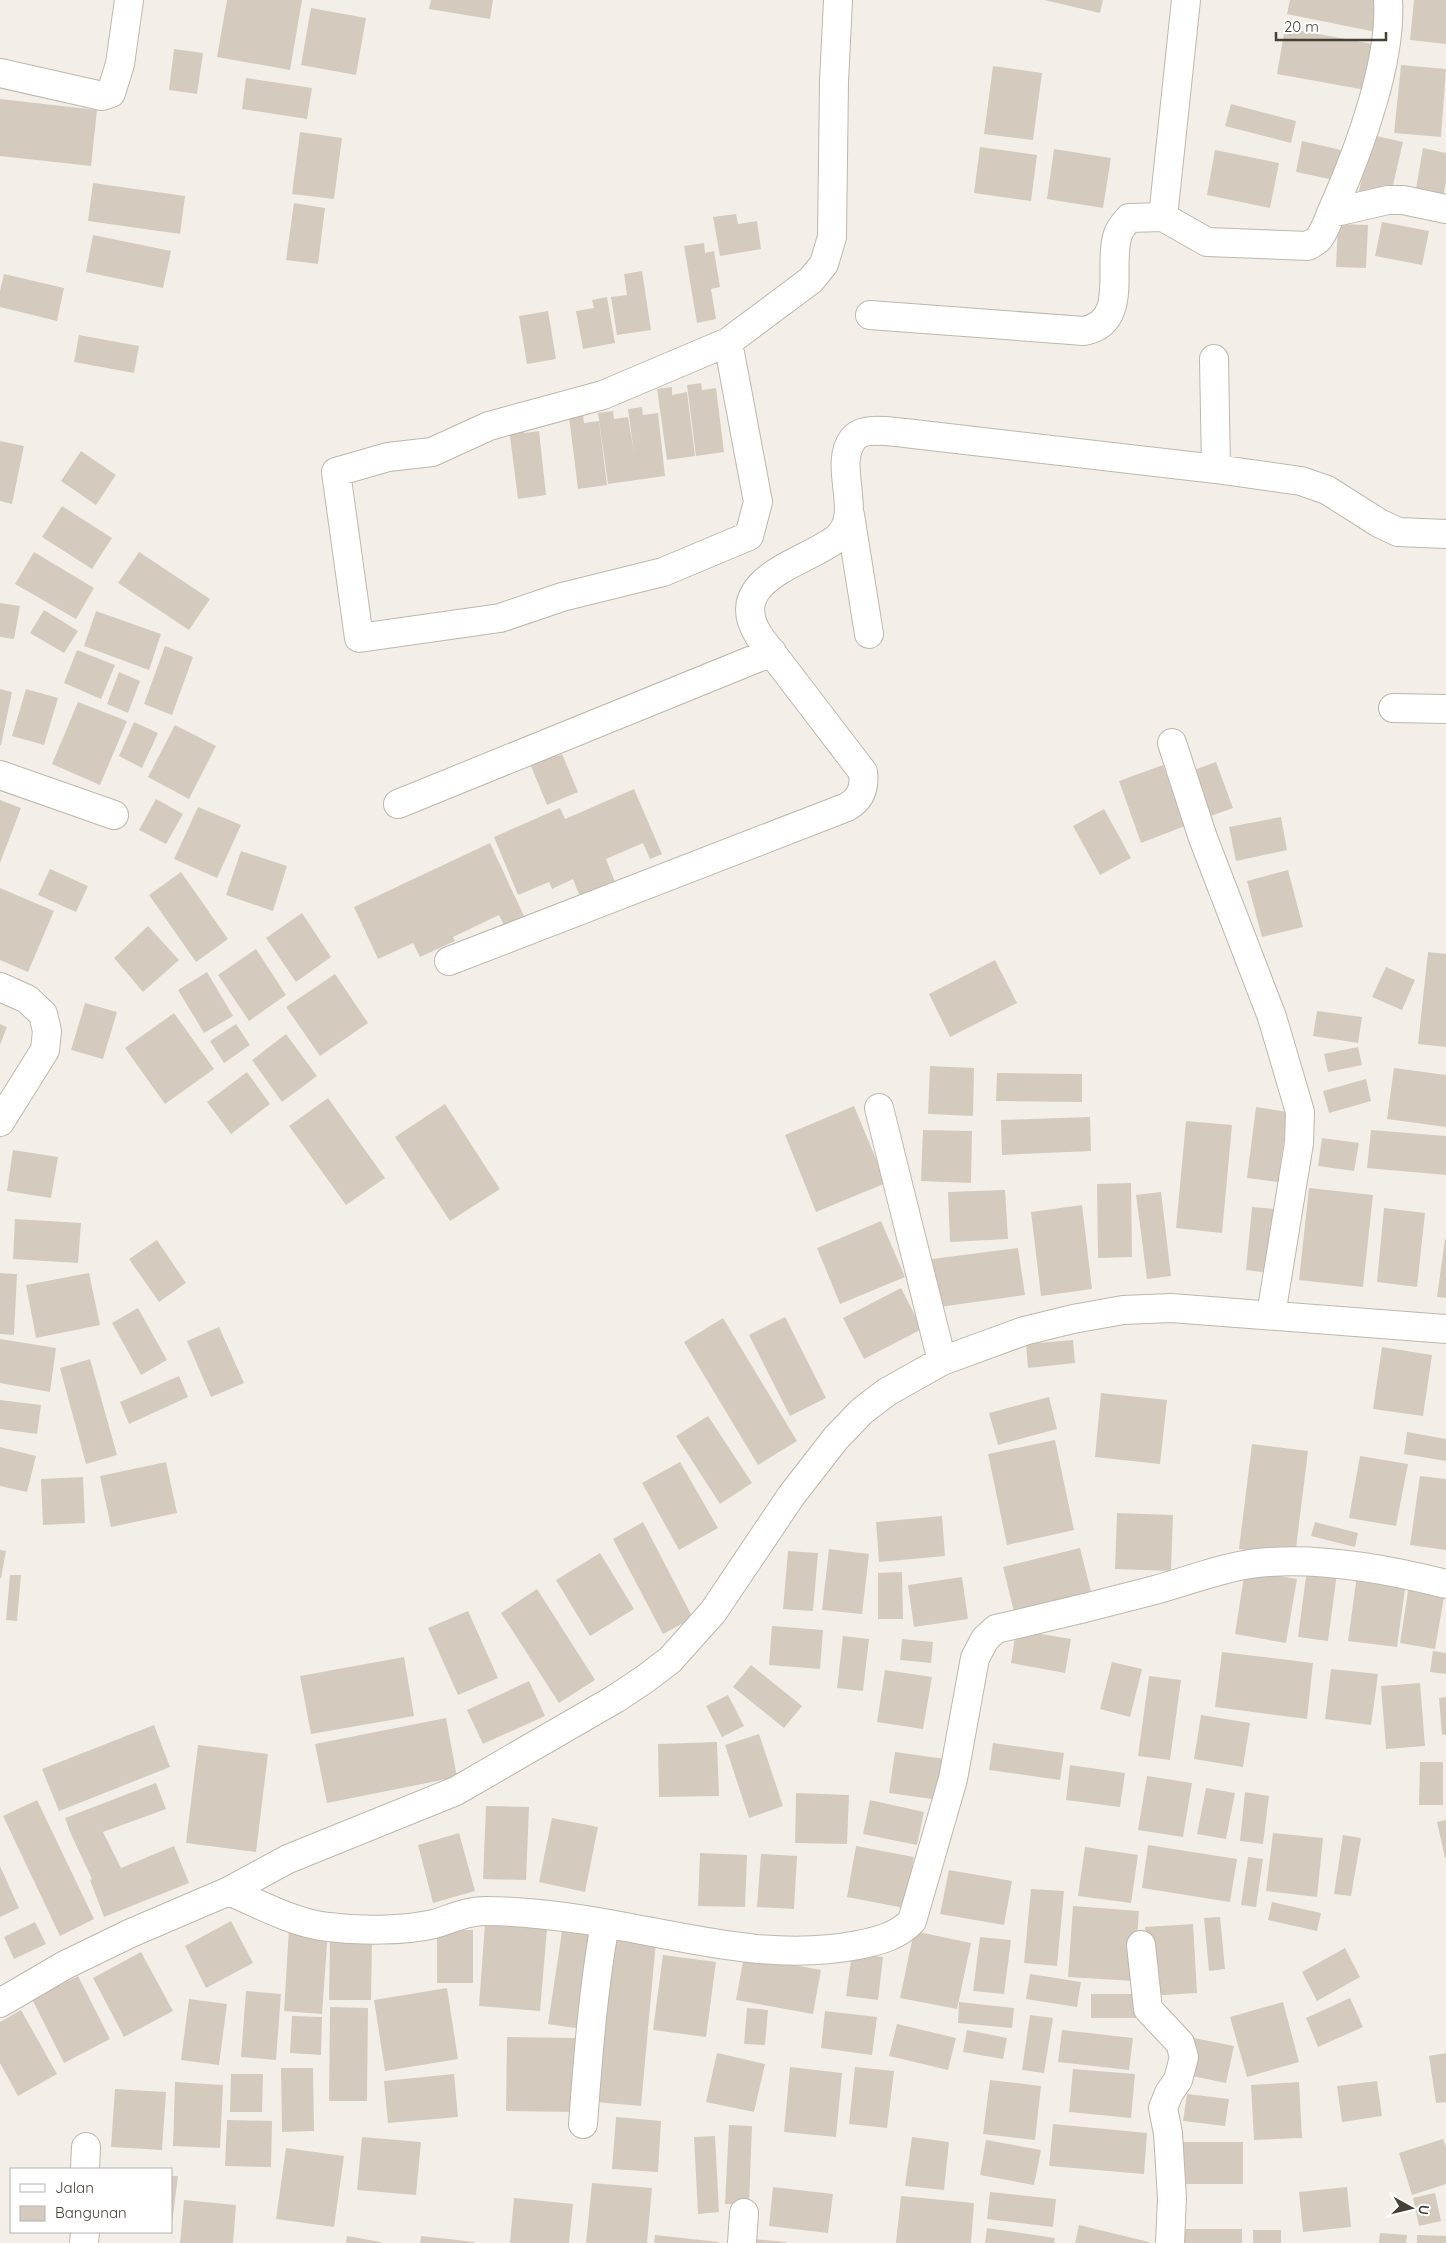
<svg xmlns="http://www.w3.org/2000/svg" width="1446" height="2243" viewBox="0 0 1446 2243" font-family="Quicksand,sans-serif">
  <rect width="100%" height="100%" fill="#f3efe8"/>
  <path fill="#d4cbbe" d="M227,0h75l-12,70 -73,-13z
    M431,0h62l-3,19 -61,-10z
    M1044,0h59l-3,13z
    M1290,0h92l-6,32 -89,-18z
    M1414,0h32v44l-36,-4z
    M311,8l55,10 -10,57 -55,-10z
    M1285,28l94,17 -8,46 -94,-17z
    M174,49l29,4 -6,41 -28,-4z
    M1401,65l45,4 -5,68 -47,-4z
    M993,66l49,7 -9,67 -49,-6z
    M246,78l66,10 -5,31 -65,-10z
    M0,99l97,11 -6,56 -91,-10z
    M1231,104l65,17 -5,22 -66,-17z
    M300,132l42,6 -8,61 -42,-5z
    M1372,135l31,7 -13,56 -31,-7z
    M1302,141l39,9 -7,30 -38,-8z
    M980,147l57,8 -6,46 -57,-8z
    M1423,148l23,5v28l-4,23 -28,-4z
    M1054,149l57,9 -8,50 -56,-9z
    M1215,150l64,13 -9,45 -63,-13z
    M93,183l92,13 -5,38 -92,-13z
    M294,203l31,5 -7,56 -32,-4z
    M736,214l2,10 19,-3 4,28 -41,7 -7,-39z
    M1382,222l47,9 -7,34 -47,-9z
    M1338,224l30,1 -2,43 -30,-1z
    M93,235l78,16 -8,37 -77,-16z
    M704,243l1,10 9,-2 6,36 -9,2 5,30 -19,4 -13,-77z
    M642,271l9,59 -34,5 -6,-38 16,-2 -3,-21z
    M4,274l60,14 -7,33 -57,-14v-16z
    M607,297l8,46 -32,6 -7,-38 18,-3 -2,-8z
    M548,311l8,48 -29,5 -8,-48z
    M79,335l60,11 -5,27 -60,-11z
    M701,383l1,7 14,-2 8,64 -28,4 -9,-71z
    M672,387v8l15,-3 8,64 -28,4 -10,-71z
    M642,407l1,8 15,-2 7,63 -57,8 -10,-71 15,-2 1,8 14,-2 6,36 -6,-44z
    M583,415l1,8 15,-2 8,64 -29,4 -9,-72z
    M523,425l1,8 15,-2 7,64 -28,4 -9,-71z
    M0,441l24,5 -12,58 -12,-3z
    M81,451l35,24 -20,30 -35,-24z
    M62,506l50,32 -20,31 -50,-32z
    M34,552l60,36 -18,31 -61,-35z
    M139,552l71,47 -21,31 -71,-47z
    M0,603l20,3 -6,33 -14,-2z
    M44,610l34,21 -14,22 -34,-20z
    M96,611l65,23 -12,36 -65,-24z
    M165,646l28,11 -21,58 -28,-11z
    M77,650l38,15 -14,34 -37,-16z
    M119,672l21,9 -12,32 -21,-9z
    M0,689l12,3 -11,53h-1z
    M26,689l32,9 -14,47 -32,-9z
    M78,702l49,19 -27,64 -48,-21z
    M134,722l24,11 -16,35 -23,-12z
    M175,725l41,21 -27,53 -41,-22z
    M554,748l4,8 4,-2 16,38 -31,13 -19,-46z
    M1216,762l17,46 -25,9 -17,-46z
    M1163,765l22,61 -44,17 -22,-62z
    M634,789l28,65 -12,5 -7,-16 -37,16 9,23 -35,15 -7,-18 -21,10 -3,-7 -31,13 -24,-58 66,-29 5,11z
    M156,799l27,15 -17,30 -27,-14z
    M0,800l21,8 -21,55z
    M198,807l43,18 -24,53 -43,-19z
    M1104,809l27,49 -31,17 -27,-49z
    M1281,817l6,33 -51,11 -7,-34z
    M490,843l34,73 -20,9 -5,-10 -46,22 2,4 -35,16 -7,-14 -35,16 -24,-52z
    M241,851l46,15 -14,45 -47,-16z
    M50,869l38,17 -12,26 -38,-17z
    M1288,870l15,57 -41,10 -15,-56z
    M181,872l47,67 -32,23 -47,-67z
    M0,888l54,23 -26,61 -28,-12z
    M302,913l29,44 -35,25 -30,-44z
    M148,926l31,34 -36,32 -29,-34z
    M256,949l30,46 -37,26 -31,-46z
    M1428,952l18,2v93l-28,-3z
    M995,960l22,43 -67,34 -21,-43z
    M1386,967l29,13 -13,30 -30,-13z
    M207,972l26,44 -29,17 -26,-43z
    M335,974l33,49 -48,33 -34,-49z
    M85,1003l32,9 -14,47 -32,-9z
    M1317,1011l45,6 -4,26 -45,-7z
    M174,1013l40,56 -49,35 -40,-56z
    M0,1024l7,3 -7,18z
    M236,1024l14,21 -26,18 -14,-22z
    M286,1034l31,42 -35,26 -30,-42z
    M1358,1047l4,18 -34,7 -4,-18z
    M930,1066l44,2 -1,48 -45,-2z
    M1394,1068l52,7v52l-59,-8z
    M247,1072l23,32 -39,30 -24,-32z
    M997,1073l85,1v28l-86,-1z
    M1366,1079l5,22 -42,12 -6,-22z
    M328,1098l57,80 -39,27 -57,-79z
    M445,1104l55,85 -50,32 -55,-84z
    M854,1106l32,77 -70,29 -31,-77z
    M1256,1107l32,5 -10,70 -31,-4z
    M1090,1117l1,34 -89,4 -1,-35z
    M1186,1121l46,4 -10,108 -46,-5z
    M923,1130l49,1 -1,52 -50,-2z
    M1371,1130l75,6v39l-79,-7z
    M1322,1138l37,5 -5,28 -36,-5z
    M13,1150l45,7 -7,41 -44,-7z
    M1131,1183l1,74 -34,1 -1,-74z
    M1309,1188l64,7 -10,92 -64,-7z
    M1005,1190l3,49 -58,3 -2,-50z
    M1161,1192l10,84 -24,3 -11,-84z
    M1082,1205l10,84 -51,7 -10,-84z
    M1252,1207l22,2 -6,64 -22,-3z
    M1384,1208l41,5 -8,74 -40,-5z
    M15,1219l66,4 -3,40 -65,-4z
    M881,1221l24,56 -65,27 -23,-56z
    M1445,1239h1v59l-9,-1z
    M157,1240l29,43 -27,19 -30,-43z
    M1018,1248l7,47 -86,12 -7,-48z
    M0,1273l17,1 -3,61 -14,-1z
    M89,1273l11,52 -64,13 -10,-53z
    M901,1288l21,41 -58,30 -21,-41z
    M138,1308l29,52 -26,15 -29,-52z
    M785,1317l41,81 -36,18 -41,-81z
    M723,1318l74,123 -39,24 -74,-123z
    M219,1327l25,56 -33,14 -24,-56z
    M0,1339l56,9 -6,44 -50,-9z
    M1073,1340l2,23 -47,5 -2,-24z
    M1382,1347l50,8 -9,61 -50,-7z
    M90,1359l27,96 -31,9 -26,-96z
    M179,1376l9,21 -59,27 -9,-22z
    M1101,1393l66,7 -7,64 -65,-7z
    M1049,1397l8,32 -59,16 -9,-32z
    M0,1400l41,5 -4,29 -37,-5z
    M708,1416l44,67 -32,21 -44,-68z
    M1407,1432l39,7v22l-42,-7z
    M1055,1440l19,90 -67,15 -19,-91z
    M1252,1444l56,7 -13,105 -56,-7z
    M0,1447l36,9 -9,36 -27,-6z
    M1360,1456l48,8 -12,62 -47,-8z
    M166,1462l11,51 -66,14 -11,-51z
    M680,1462l38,66 -39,22 -37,-67z
    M1420,1476l26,3v71l-36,-5z
    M83,1477l2,46 -42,2 -2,-46z
    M1117,1513l56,2 -2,56 -56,-2z
    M942,1516l3,40 -66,6 -3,-40z
    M643,1522l50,96 -30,16 -50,-95z
    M1315,1522l43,11 -3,14 -44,-11z
    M1080,1548l11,44 -77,20 -11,-45z
    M829,1549l40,5 -7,60 -40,-4z
    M0,1550l6,1 -5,27h-1z
    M788,1551l30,2 -5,58 -30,-2z
    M600,1553l34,56 -44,27 -34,-56z
    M1307,1569l30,4 -9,68 -30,-4z
    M1245,1570l52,9 -11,64 -51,-9z
    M902,1572l1,47h-25v-46z
    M10,1575h11l-4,46 -11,-1z
    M1357,1575l49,7 -9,65 -49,-6z
    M962,1577l6,42 -54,8 -6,-42z
    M1409,1585l36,6 -10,58 -35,-6z
    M537,1589l58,91 -36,23 -58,-90z
    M468,1611l30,67 -40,17 -30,-67z
    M772,1626l51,4 -3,39 -51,-4z
    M1016,1630l55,9 -6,34 -54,-10z
    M843,1636l26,3 -6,52 -26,-3z
    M902,1639l31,3 -2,21 -31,-3z
    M1433,1651l13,2v21l-16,-2z
    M1222,1652l91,11 -6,56 -92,-12z
    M404,1657l10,59 -103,18 -11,-58z
    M1112,1662l30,7 -12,48 -30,-8z
    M751,1665l51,41 -18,22 -51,-41z
    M1331,1669l47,5 -7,51 -46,-6z
    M885,1670l47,7 -9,52 -46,-7z
    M1149,1676l32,4 -11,80 -32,-4z
    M529,1681l16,35 -62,28 -16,-34z
    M1420,1683l5,63 -39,3 -5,-63z
    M728,1695l16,31 -22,11 -16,-31z
    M1446,1697v37l-4,1 -3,-37z
    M1201,1715l49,8 -7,44 -49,-8z
    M446,1718l11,59 -130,26 -12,-59z
    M154,1725l16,42 -111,44 -17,-42z
    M759,1734l24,72 -34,12 -24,-73z
    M717,1742l2,54 -60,1 -1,-53z
    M993,1743l71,10 -4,27 -71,-10z
    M198,1745l70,9 -12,98 -70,-9z
    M895,1752l50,7 -6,41 -50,-7z
    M1420,1762h23v43h-24z
    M1070,1765l55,8 -5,34 -54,-7z
    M1147,1776l45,7 -9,54 -45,-7z
    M156,1783l10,26 -63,23 18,36 53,-22 15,37 -85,34 -14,-37 2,-1 -22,-47 -5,-14z
    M1206,1788l29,5 -9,46 -29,-5z
    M1245,1792l24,4 -6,48 -23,-3z
    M796,1793l53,2 -2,49 -52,-1z
    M37,1800l57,119 -34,17 -57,-120z
    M870,1800l54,12 -7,33 -54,-11z
    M486,1806l43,1 -3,73 -43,-1z
    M552,1818l46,9 -13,65 -46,-10z
    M1446,1820v38h-1l-8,-36z
    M459,1833l16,58 -42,12 -15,-58z
    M1273,1833l50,5 -6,59 -51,-6z
    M1343,1835l18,3 -10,58 -17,-2z
    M1148,1845l89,14 -7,43 -88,-14z
    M856,1846l58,11 -10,51 -57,-11z
    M1085,1847l53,8 -7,48 -53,-7z
    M700,1853l47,2 -2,52 -47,-1z
    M761,1854l36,2 -3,53 -37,-2z
    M1248,1857l15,2 -7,48 -15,-2z
    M0,1866l19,42 -19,9z
    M949,1870l63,11 -8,44 -64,-11z
    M1031,1889l33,2 -7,75 -33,-3z
    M1272,1902l49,11 -4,18 -49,-11z
    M1073,1906l66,5 -5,70 -66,-4z
    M1220,1917l5,52 -16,2 -5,-53z
    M231,1921l22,42 -47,25 -21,-42z
    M35,1922l11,22 -32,15 -10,-22z
    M485,1924l62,5 -7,82 -61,-5z
    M1193,1924l4,69 -48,3 -4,-69z
    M563,1925l34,5 -15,99 -34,-5z
    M289,1928l39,3 -6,83 -38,-3z
    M437,1930h36v53h-36z
    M914,1931l57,12 -14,66 -57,-11z
    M610,1937l46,4 -15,165 -46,-4z
    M980,1937l31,3 -7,54 -31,-3z
    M330,1938l42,1 -1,61h-42z
    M1345,1948l15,29 -43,24 -15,-29z
    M141,1952l32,59 -49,26 -31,-59z
    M852,1953l31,4 -5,43 -32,-4z
    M663,1955l53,7 -10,75 -53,-7z
    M744,1956l77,14 -8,44 -77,-14z
    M1030,1974l51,8 -4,25 -51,-8z
    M78,1976l32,63 -46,24 -32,-64z
    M447,1988l11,71 -73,12 -11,-71z
    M246,1991l35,3 -5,66 -35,-3z
    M1091,1994h46v24h-46z
    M1350,1998l13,29 -45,20 -12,-29z
    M189,1999l38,5 -8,61 -38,-5z
    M959,2002l55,6 -2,20 -54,-5z
    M1283,2002l16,60 -52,15 -17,-60z
    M330,2007l38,1 -1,93h-38z
    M747,2008l21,2 -3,35 -21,-1z
    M21,2010l36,64 -39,22 -18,-33v-41z
    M825,2011l52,6 -5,38 -51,-7z
    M1030,2015l23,3 -9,55 -22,-3z
    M292,2016l30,1 -1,38 -31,-2z
    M897,2024l59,14 -8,32 -59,-14z
    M967,2030l40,8 -4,21 -40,-7z
    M1062,2030l71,8 -4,32 -71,-8z
    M507,2037l69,1 -1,74 -69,-1z
    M1194,2038l40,8 -8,37 -39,-8z
    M717,2053l48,11 -11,48 -48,-10z
    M1446,2053v49l-10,1 -7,-47z
    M790,2067l52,6 -6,64 -52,-5z
    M855,2067l39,4 -7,57 -38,-4z
    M281,2068h32l1,63 -32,1z
    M1073,2069l62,5 -4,44 -62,-6z
    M231,2074h32l-1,38h-32z
    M454,2074l4,43 -70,6 -4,-42z
    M990,2080l51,6 -6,54 -52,-6z
    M1377,2081l5,35 -40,6 -5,-36z
    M175,2082l48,3 -3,63 -47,-2z
    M1299,2082l3,56 -48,2 -3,-55z
    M115,2089l51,3 -4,58 -51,-3z
    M1187,2094l42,5 -4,27 -42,-5z
    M616,2117l45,4 -3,51 -46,-3z
    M227,2120l45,1 -1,46 -46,-1z
    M1053,2124l94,9 -3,41 -95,-8z
    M729,2125l23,1 -3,79 -24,-1z
    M715,2136l4,76 -21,2 -4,-77z
    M362,2137l59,5 -5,53 -59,-5z
    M912,2137l37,5 -5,48 -39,-4z
    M1443,2139l3,8v37l-34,11 -13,-42z
    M986,2140l55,10 -7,35 -54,-10z
    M1181,2142h62v42h-62z
    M286,2148l58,8 -10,71 -58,-8z
    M171,2176h7l-6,48h-1z
    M592,2183l60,5 -5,55h-61z
    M773,2187l60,7 -5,39 -59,-7z
    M1347,2187l4,40 -48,5 -4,-40z
    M990,2192l66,7 -3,28 -66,-8z
    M1435,2193l6,28 -22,5 -6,-28z
    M901,2196l73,7 -3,40h-75z
    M514,2198l59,6 -4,39h-59z
    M184,2200l52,5 -3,38h-53z
    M1079,2225l70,17v1h-74z
    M987,2228l68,10 -1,5h-69z
    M1176,2229h66v14h-66z
    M1253,2230h28v13h-28z
    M1380,2233l27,2 -1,8h-27z
    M655,2235l64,7v1h-65z
    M1417,2235l29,1v7h-29z
    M347,2236l34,6v1h-35z
    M421,2236l54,6v1h-55z
    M753,2239l33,3v1h-34z"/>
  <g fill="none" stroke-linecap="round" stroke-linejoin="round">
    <g stroke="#beb7ab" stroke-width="30">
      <path id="minor" d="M0,73l102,23 9,-3 9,-29 9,-64
        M1331,213l57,-13h15l43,9
        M1163,217l23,-217
        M870,315l214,16c46,-9 23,-65 34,-97 2,-6 7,-11 11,-16l34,-1 44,25 101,4c4,-3 10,-5 12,-9 7,-11 11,-24 16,-35 24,-55 56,-142 52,-202
        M728,342l30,160 -9,34 -86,36 -101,25 -62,21 -141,20 -23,-166 52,-15 44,-5 57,-26 114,-31 125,-53 83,-62 13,-16 8,-27 2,-155 4,-82
        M1214,359l2,110
        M850,515l19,119
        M1393,708l53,1
        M1172,743l31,95 69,179 28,95 -1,31 -28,172
        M0,775l114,40
        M398,804l374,-152
        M449,961l398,-154c14,-8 18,-19 16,-35l-104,-136c-36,-58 48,-73 78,-98 28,-24 -5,-71 16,-99 10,-13 38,-7 52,-6l311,36 85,12 26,9 52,33 19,9 48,2
        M0,987l27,12 16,15 4,17 -2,19 -45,72
        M879,1108l63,253
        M229,1891c32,14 65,32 99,36 32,4 75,4 106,-3 17,-5 32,-13 51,-13 33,0 68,4 101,9 90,14 180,43 272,25 20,-4 40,-9 54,-24l41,-142 22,-121 10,-19 11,-10c53,-12 106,-25 159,-39 37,-10 75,-26 114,-28 57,-4 122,8 177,22
        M1141,1945l7,64 32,34 4,14 -6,23 -9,13 -6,15 5,25 4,65 -2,45
        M0,2003l65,-38 66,-32 98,-42 59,-32 168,-68 159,-92 30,-20 25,-19 43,-48 78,-116 45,-58 26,-27 25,-19 55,-31 82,-30 49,-12 50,-9 48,-2 275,21
        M583,2124c5,-66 10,-135 22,-200
        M85,2169l1,-22
        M84,2243l1,-11
        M742,2243l2,-30"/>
    </g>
    <use href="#minor" stroke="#fff" stroke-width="28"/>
  </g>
  <rect x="10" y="2168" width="162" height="65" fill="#ffffff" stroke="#b5b3af"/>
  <rect x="20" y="2184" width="25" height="8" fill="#ffffff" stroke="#b5b3af"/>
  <text x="55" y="2193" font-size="15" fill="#464037">Jalan</text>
  <rect x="20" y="2206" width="25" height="15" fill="#d4cbbe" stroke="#b5b3af"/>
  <text x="55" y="2218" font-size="15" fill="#464037">Bangunan</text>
  <g transform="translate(1411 2208) rotate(98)" stroke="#ffffff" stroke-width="4" paint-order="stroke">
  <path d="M0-4L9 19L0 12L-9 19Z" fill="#464037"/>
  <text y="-8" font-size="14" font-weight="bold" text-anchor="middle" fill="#464037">U</text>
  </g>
  <path d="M1276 32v8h110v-8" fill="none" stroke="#464037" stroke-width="2.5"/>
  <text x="1284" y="32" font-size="15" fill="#464037" stroke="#ffffff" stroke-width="4" paint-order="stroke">20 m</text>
</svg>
